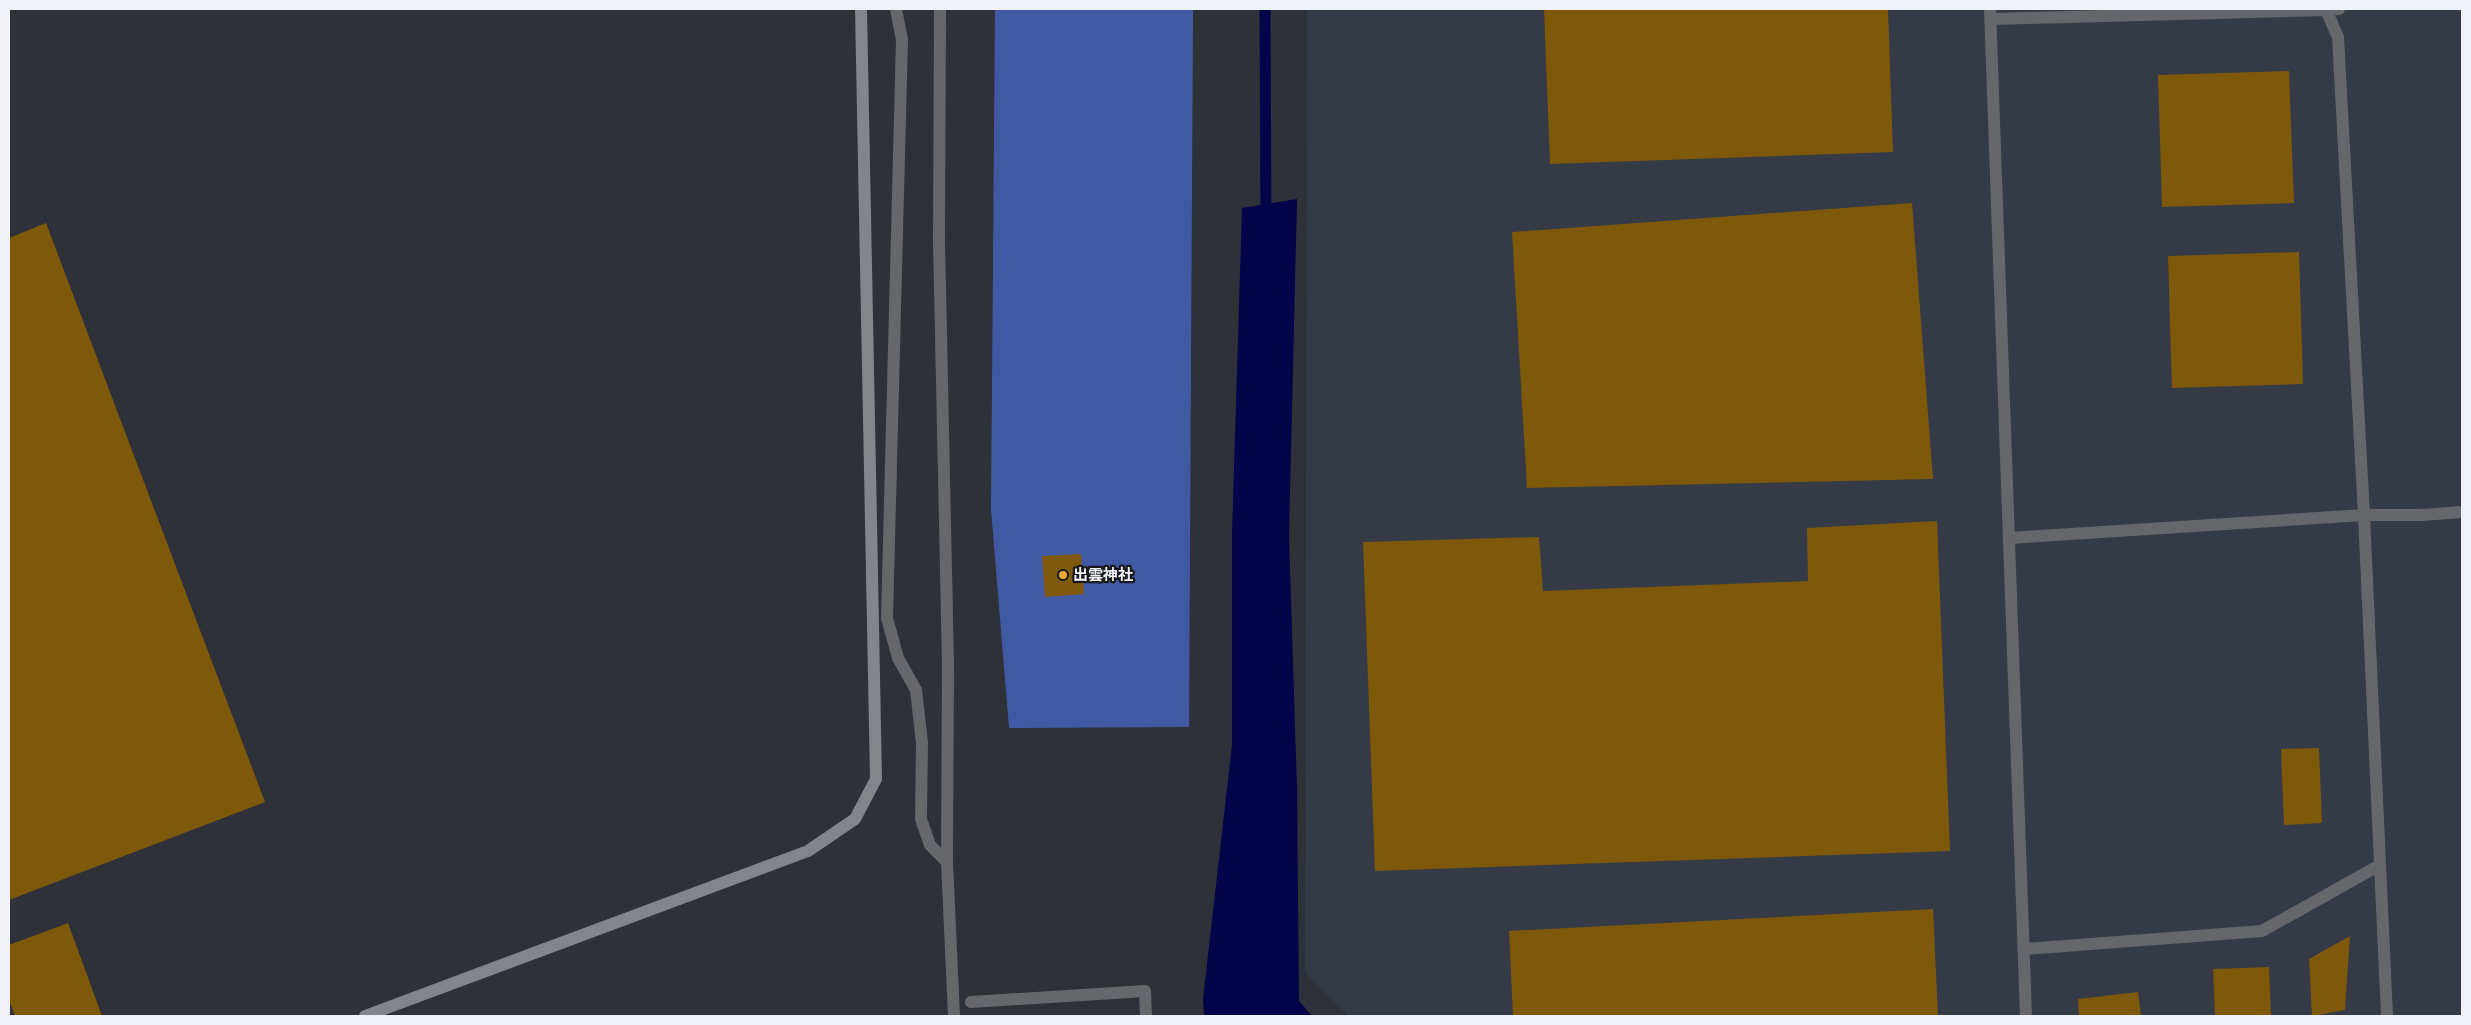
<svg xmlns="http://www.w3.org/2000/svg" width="2471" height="1025" viewBox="0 0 2471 1025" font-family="'Public Sans','Noto Sans JP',sans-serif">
  <rect width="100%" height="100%" fill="#2e3138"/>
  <path fill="#353a47" d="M1307,9h1155v1007h-1113l-44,-44z"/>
  <path fill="#4159a3" d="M995,9h198l-4,718 -180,1 -18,-219z"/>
  <path fill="#05034a" d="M1297,199l-8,337 8,253 2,212 13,15h-108l-1,-17 29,-254v-212l10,-325z"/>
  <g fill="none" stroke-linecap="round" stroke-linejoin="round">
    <path stroke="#05034a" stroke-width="11" d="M1265,9l1,210"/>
  </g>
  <path fill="#7e580b" d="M1544,9h344l5,143 -343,12z
    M2289,71l5,132 -132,4 -4,-132z
    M1912,203l21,276 -406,9 -15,-256z
    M46,223l219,579 -256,98v-662z
    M2299,252l4,132 -131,4 -4,-132z
    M1937,521l13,330 -575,20 -12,-329 176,-5 4,54 265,-10 -1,-53z
    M1081,554l3,40 -39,3 -3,-41z
    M2319,748l3,75 -38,2 -3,-76z
    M1933,909l5,107h-425l-4,-85z
    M68,923l34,93h-87l-6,-16v-55z
    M2350,936l-5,74 -33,6 -3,-57z
    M2269,967l2,49h-56l-2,-47z
    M2138,992l3,24h-62l-1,-17z"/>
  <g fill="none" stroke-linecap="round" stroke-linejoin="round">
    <path stroke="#65676a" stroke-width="12" d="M1990,9l36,1007
      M2326,10l13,-1
      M1991,19l335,-9 12,27 26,478h58l40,-3
      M2009,538l355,-23 23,501
      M2024,949l238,-18 118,-66"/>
    <path stroke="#65676a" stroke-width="12" d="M896,9l6,31 -15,578 11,40 18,32 6,53 -1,76 9,26 17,17
      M940,9l-1,232 9,423 -1,198 7,154
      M971,1002l174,-11 1,25"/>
    <path stroke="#82858a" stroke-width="12" d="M365,1016l443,-165 47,-32 21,-40 -15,-770"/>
  </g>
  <circle fill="#e9aa38" stroke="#18191c" stroke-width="2" cx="1063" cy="575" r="5"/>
  <g text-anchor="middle" stroke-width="4.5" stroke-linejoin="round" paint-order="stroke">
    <g font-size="15" font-weight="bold" fill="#f0f2f7" stroke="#18191c" text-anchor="start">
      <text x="1073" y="580">出雲神社</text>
    </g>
  </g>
  <rect width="2471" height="1025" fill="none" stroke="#f0f2f7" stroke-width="20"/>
</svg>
